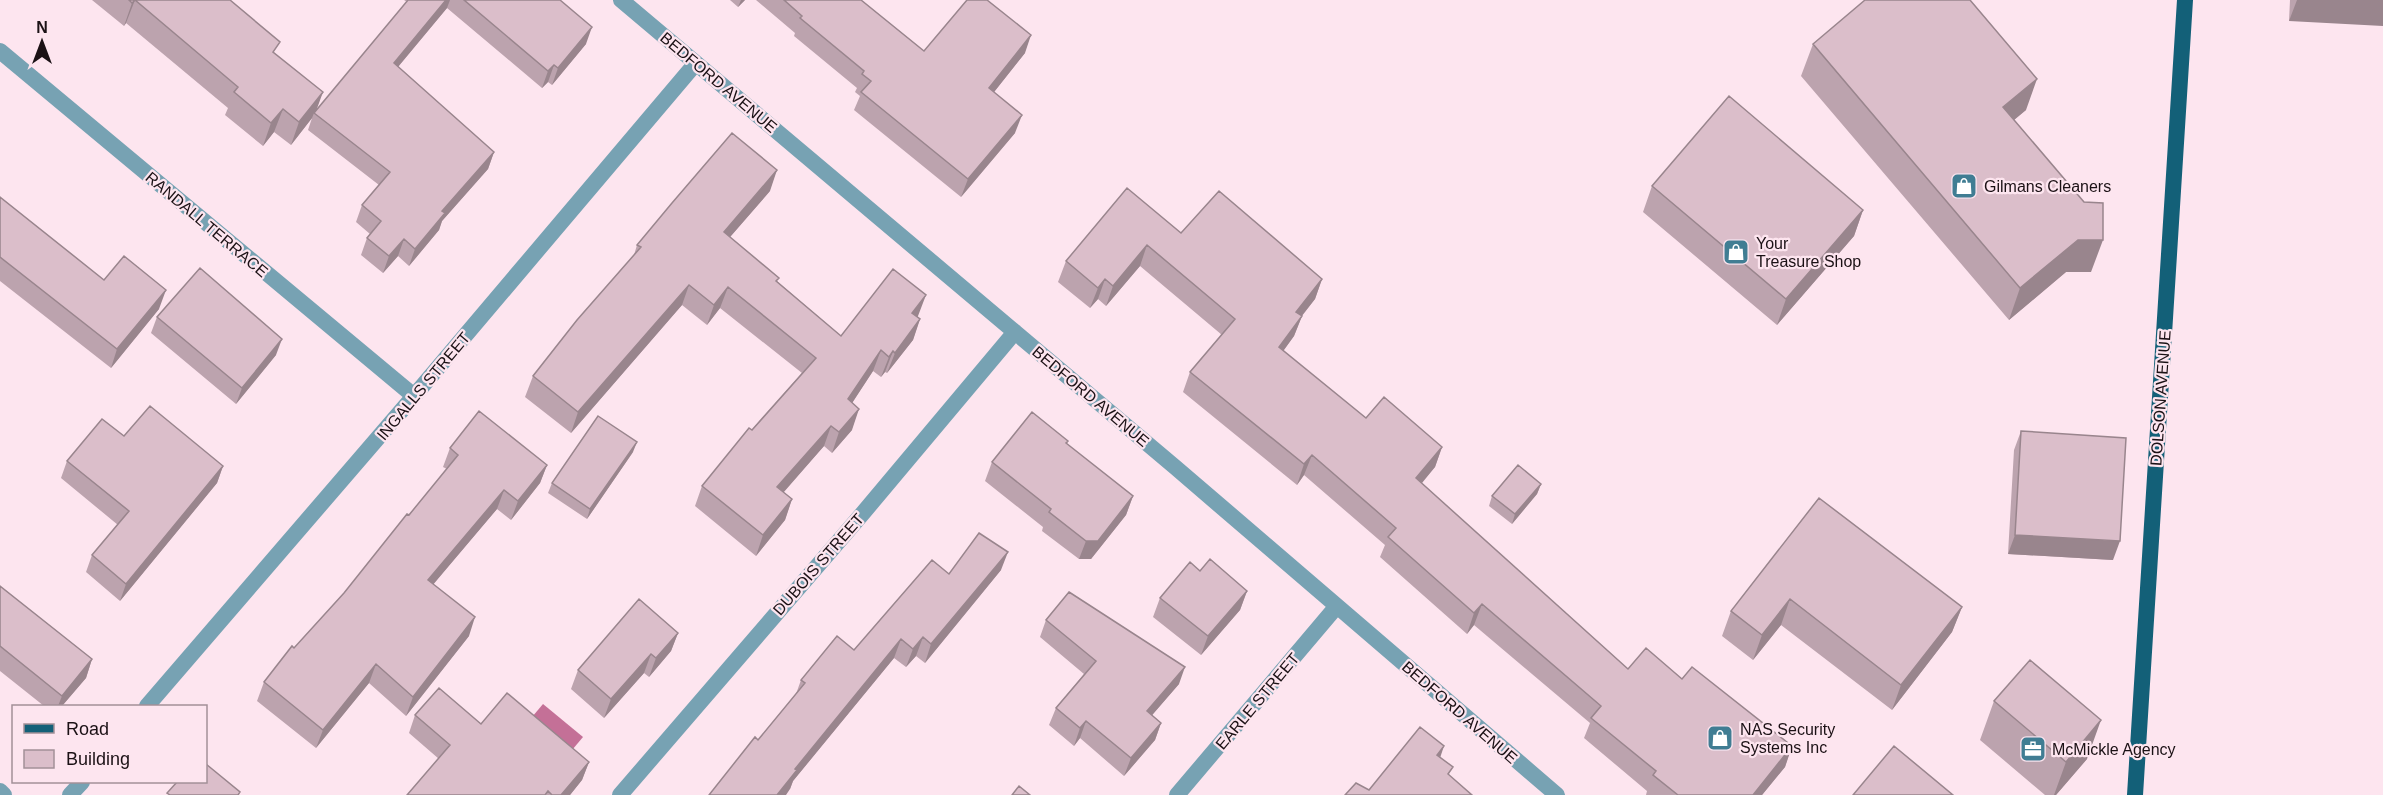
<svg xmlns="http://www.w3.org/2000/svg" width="2383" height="795" viewBox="0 0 2383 795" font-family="Helvetica,sans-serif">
  <rect width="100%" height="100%" fill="#fde5ef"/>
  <path fill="#c47097" d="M543,704l40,33 -16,19 -40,-33z"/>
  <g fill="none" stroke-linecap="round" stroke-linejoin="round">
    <path stroke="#77a2b3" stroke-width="16" d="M621,0l554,467 382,328
      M0,51l414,345
      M147,706l267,-310 282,-333
      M0,791l4,4
      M70,795l12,-13
      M620,795l243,-282 152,-181
      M1177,795l160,-189"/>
    <path stroke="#136078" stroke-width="16" d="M2135,795l50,-795"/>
  </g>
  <path fill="#bca3ae" d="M92,0h138l45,54 42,56 90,-108 -3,-2h156l26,44 -34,41 -4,-3 -6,6 -95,-80 -49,59 96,85 -6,17 -46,52 -3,9 -30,36 -11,-10 -15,17 -22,-18 6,-17 3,-4 -14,-12 6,-17 17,-20 -71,-55 4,-12 -21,27 -17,-13 -11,14 -38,-31 3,-7 -102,-85 -2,3z
    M730,0h15l-7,7z
    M756,0h105l63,51 101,2 -31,39 21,41 -54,64 -107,-87 6,-14 -5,-4 2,-4 -63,-52 1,-3z
    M2290,0h93l-94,21z
    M1813,44l213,66 -12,10 77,152h-25l-57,48 -208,-244z
    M1652,186l211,24 -9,26 -77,89 -134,-113z
    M770,191l-40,46 47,44 64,55 77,-20 -1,1 3,2 -7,21 -26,33 -2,-1 -4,5 -8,-6 -21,32v27l-20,23 -8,-7 -41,46 9,7 -7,21 -29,36 -61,-50 7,-20 100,-113 -82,-65 -13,17 -25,-20 -111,128 -46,-36 8,-21 101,-121 3,-10z
    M0,197l104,83 55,29 -48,59 -111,-87z
    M1181,233l141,46 -7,20 -13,17 -8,20 -11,15 83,67 76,29 -7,20 -14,16 207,186 54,10 110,67 -7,21 -23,28h-116l1,-4 -63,-53 6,-15 -116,-98 -7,9 -87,-77 5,-12 -81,-70 -7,10 -114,-93 7,-20 32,-37 -82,-69 -34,40 -8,-7 -8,9 -32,-26 8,-21z
    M157,317l119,38 -40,49 -85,-71z
    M2021,431l92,129 -105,-6 6,-104z
    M124,436l99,30 -6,17 -97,118 -34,-29 6,-17 26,-30 -57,-47 6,-17z
    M1068,441l-1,3 66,52 -7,19 -35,44h-12l-37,-28 1,-4 -58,-46 7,-19z
    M450,448l97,17 -7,18 -29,37 -14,-11 -64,75 36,52 -63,80 -37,-33 -53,65 -59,-47 7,-19 80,-89 103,-124 -4,-2z
    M633,452l-46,67 -39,-26 4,-10z
    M1541,484l-4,10 -25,30 -23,-18 3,-10z
    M1819,498l143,109 -10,25 -60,78 -111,-85 -28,35 -31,-24 9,-25z
    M1001,570l-76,93 -9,-7 -10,11 -12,-9 -101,123 -3,8 -32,-49 38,-46 5,-14 53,-30 95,-76z
    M1200,571l47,20 -7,19 -39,45 -48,-38 7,-19z
    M0,586l92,73 -6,19 -24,28h-18l-44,-35z
    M1046,620l133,64 -27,31 9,8 -6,17 -31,36 -44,-38 -6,8 -25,-21 7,-17 28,-34 -44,-37z
    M678,633l-7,18 -22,26 -5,-4 -40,45 -33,-29 7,-19z
    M1994,701l93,58 -31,36h-11l-65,-55z
    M415,715l66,9 108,38 -7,18 -12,15h-163l32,-36 -30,-26z"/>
  <path fill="#99858d" d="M135,0l-9,23 -2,3 8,-23z
    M446,0h4l-3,8 -60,72 7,-17z
    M741,0h4l-7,7z
    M2297,0h86v26l-94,-5z
    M592,27l-6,17 -34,41 6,-17z
    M1031,35l-6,18 -42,53 6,-18z
    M554,65l-6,17 -6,6 6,-17z
    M2037,79l-11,31 -35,29 12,-32z
    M323,92l-8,22 -1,-1 -2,5 -21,27 8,-23z
    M283,109l-9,23 -11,14 8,-23z
    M1022,115l-7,18 -54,64 7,-18z
    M494,152l-6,17 -46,52 -3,9 -30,36 6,-17 27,-38z
    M777,170l-7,21 -53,61 7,-20z
    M1863,210l-9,26 -77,89 9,-26z
    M404,239l-6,17 -15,17 6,-17z
    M2078,240h25l-12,32h-25l-57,48 11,-32z
    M1147,245l-7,21 -34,40 7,-20z
    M1105,279l-7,20 -8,9 8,-20z
    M1322,279l-7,20 -26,33 7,-20z
    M689,285l-7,20 -111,128 7,-21z
    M728,287l-8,21 -13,17 7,-20z
    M166,290l-7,19 -48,59 6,-19z
    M926,295l-8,21 -14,18 8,-21z
    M1302,316l-8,20 -23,32 8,-21z
    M920,319l-7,21 -26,33 8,-20z
    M282,339l-6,16 -40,49 6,-16z
    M881,350l-8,21 -32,49 7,-21z
    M893,351l-8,21 -4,5 8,-20z
    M859,409l-7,21 -20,23 7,-21z
    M831,426l-7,20 -54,62 7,-21z
    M637,442l-4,10 -46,67 3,-10z
    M1442,447l-7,20 -26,32 7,-21z
    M1312,455l-8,20 -7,10 7,-21z
    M547,465l-7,18 -29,37 7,-19z
    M223,466l-6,17 -97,118 6,-17z
    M1541,484l-4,10 -25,30 3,-10z
    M504,490l-7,19 -76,90 7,-19z
    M1133,496l-7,19 -35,44h-12l7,-18z
    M792,499l-7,21 -29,36 7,-21z
    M2015,535l105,6 -7,19 -105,-6z
    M1008,552l-7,18 -76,93 6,-19z
    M1247,591l-7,19 -39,45 7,-19z
    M1790,599l-9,26 -28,35 9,-25z
    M1482,604l-8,21 -7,9 7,-21z
    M1962,607l-10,25 -60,78 9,-25z
    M475,617l-6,19 -63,80 7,-19z
    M678,633l-7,18 -22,26 7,-19z
    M923,637l-7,19 -10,11 7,-18z
    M901,639l-7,19 -101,123 -3,8 -4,6h-9l18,-26z
    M651,654l-7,19 -40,45 7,-19z
    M92,659l-6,19 -24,28h-4l4,-10z
    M376,664l-7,19 -53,65 7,-18z
    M1185,667l-6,17 -38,44 6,-17z
    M2101,720l-14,39 -31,36h-2l12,-33z
    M1086,721l-6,17 -6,8 6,-18z
    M1161,723l-6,17 -31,36 7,-18z
    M1444,746l-7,21v-12z
    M1792,746l-7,21 -23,28h-9z
    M589,762l-7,18 -12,15h-9z"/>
  <path fill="#dbbeca" stroke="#99858d" stroke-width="1.5" d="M129,0h101l50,42 -7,10 50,40 -24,30 -16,-13 -12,14 -37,-31 4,-5 -103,-87 -3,3z
    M408,0h38l-52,63 100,89 -52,59 3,2 -30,36 -11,-10 -15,17 -22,-18 14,-17 -19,-16 28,-33 -76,-59z
    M464,0h96l32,27 -34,41 -4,-3 -6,6z
    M784,0h77l63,51 43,-51h20l44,35 -42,53 33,27 -54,64 -107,-87 10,-11 -9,-7 2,-3 -64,-53 2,-2z
    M1865,0h105l67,79 -34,28 81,95 19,1v37h-25l-58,48 -207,-244z
    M1729,96l134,114 -77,89 -134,-113z
    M732,133l45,37 -53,62 55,46 -3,3 65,55 52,-67 33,26 -14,18 8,6 -25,34 -2,-2 -4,6 -8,-7 -33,49 11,10 -20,23 -8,-6 -54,61 15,12 -29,36 -61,-49 47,-58 3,2 64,-72 -88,-71 -14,18 -25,-20 -111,127 -45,-36 44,-56 64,-73 -4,-2 35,-42z
    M1127,188l54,45 38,-42 103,88 -26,33 6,4 -23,31 87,71 18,-21 58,50 -26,31 212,191 18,-21 36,31 10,-12 100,79 -39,49h-75l-25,-20 3,-4 -65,-53 10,-12 -119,-102 -8,9 -86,-76 8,-9 -84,-73 -8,9 -114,-92 45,-53 -88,-74 -34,41 -8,-7 -7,9 -32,-27z
    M0,197l104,83 20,-24 42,34 -49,59 -117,-92z
    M200,268l82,71 -40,49 -85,-71z
    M150,406l73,60 -97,118 -34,-29 37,-44 -62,-50 35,-42 22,17z
    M479,411l68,54 -29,36 -14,-11 -76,90 47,37 -62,80 -37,-33 -53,66 -59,-48 28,-36 2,2 50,-55 63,-79 2,1 49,-60 -8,-7z
    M1032,412l36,29 -2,2 67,53 -35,45h-12l-37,-29 2,-3 -59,-47z
    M598,416l39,26 -47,67 -38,-26z
    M2021,431l105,7 -6,103 -105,-6z
    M1518,465l23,19 -26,30 -23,-18z
    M1819,498l143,109 -61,78 -111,-86 -28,36 -31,-24z
    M979,533l29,19 -77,92 -8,-7 -10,12 -12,-10 -106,130 2,1 -20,25h-68l46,-58 3,3 47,-57 -4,-3 36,-44 17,14 78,-90 17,14z
    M1210,559l37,32 -39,45 -48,-38 30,-36 10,9z
    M0,586l92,73 -30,37 -62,-50z
    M1069,592l116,75 -38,44 14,12 -30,35 -45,-37 -6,7 -24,-20 40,-47 -50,-41z
    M639,599l39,34 -22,25 -5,-4 -40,45 -33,-29z
    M2030,660l71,60 -35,42 -72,-61z
    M439,688l42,36 26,-31 82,69 -28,33h-9l-4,-4 -3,4h-138l43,-50 -35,-30z
    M1420,727l24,19 -7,9 16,12 -5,7 24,21h-127l11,-12 13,7z
    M1894,746l59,49h-100z
    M206,764l34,28 -2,3h-68l-3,-2 10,-11h29z
    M1019,786l11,9h-18z"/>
  <defs>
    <g id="shop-square" transform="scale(1.35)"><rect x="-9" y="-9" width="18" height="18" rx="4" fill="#407d93" stroke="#fde5ef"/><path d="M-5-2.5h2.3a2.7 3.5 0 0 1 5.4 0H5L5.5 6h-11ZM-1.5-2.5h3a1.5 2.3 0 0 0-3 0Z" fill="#fff"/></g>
    <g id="office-square" transform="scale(1.35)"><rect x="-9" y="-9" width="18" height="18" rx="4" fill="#407d93" stroke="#fde5ef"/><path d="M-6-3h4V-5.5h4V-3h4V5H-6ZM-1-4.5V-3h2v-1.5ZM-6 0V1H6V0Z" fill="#fff"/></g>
  </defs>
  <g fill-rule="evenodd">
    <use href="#shop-square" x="1964" y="186"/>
    <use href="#shop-square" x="1736" y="252"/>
    <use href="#shop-square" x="1720" y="738"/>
    <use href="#office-square" x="2033" y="749"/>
  </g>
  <g text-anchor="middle" stroke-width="4.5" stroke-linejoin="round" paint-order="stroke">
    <g font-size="16" fill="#1b1115" stroke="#fde5ef">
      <text transform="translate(719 82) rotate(40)" y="6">BEDFORD AVENUE</text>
      <text transform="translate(207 224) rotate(40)" y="6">RANDALL TERRACE</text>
      <text transform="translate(423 386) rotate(-50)" y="6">INGALLS STREET</text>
      <text transform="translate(1091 396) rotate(40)" y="6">BEDFORD AVENUE</text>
      <text transform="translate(2160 398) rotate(-86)" y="6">DOLSON AVENUE</text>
      <text transform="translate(818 564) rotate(-49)" y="6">DUBOIS STREET</text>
      <text transform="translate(1257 701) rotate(-50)" y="6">EARLE STREET</text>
      <text transform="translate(1460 712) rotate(41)" y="6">BEDFORD AVENUE</text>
    </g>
    <g font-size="16" fill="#1b1115" stroke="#fde5ef" text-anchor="start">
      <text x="1984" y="192">Gilmans Cleaners</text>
      <text x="1756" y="249">Your<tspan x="1756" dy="18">Treasure Shop</tspan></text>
      <text x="1740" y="735">NAS Security<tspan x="1740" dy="18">Systems Inc</tspan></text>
      <text x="2052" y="755">McMickle Agency</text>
    </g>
  </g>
  <rect x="12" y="705" width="195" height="78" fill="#fde5ef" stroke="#a39098" stroke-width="1.5"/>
  <rect x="24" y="724" width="30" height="9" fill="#136078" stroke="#a39098" stroke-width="1.5"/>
  <text x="66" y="735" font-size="18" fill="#1b1115">Road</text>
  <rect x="24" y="750" width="30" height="18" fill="#dbbeca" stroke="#a39098" stroke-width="1.5"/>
  <text x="66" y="765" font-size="18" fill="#1b1115">Building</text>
  <g transform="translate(42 42)" stroke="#fde5ef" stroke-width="4.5" paint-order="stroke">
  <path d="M0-4.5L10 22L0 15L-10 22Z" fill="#1b1115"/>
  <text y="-9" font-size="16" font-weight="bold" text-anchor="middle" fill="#1b1115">N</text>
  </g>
</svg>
